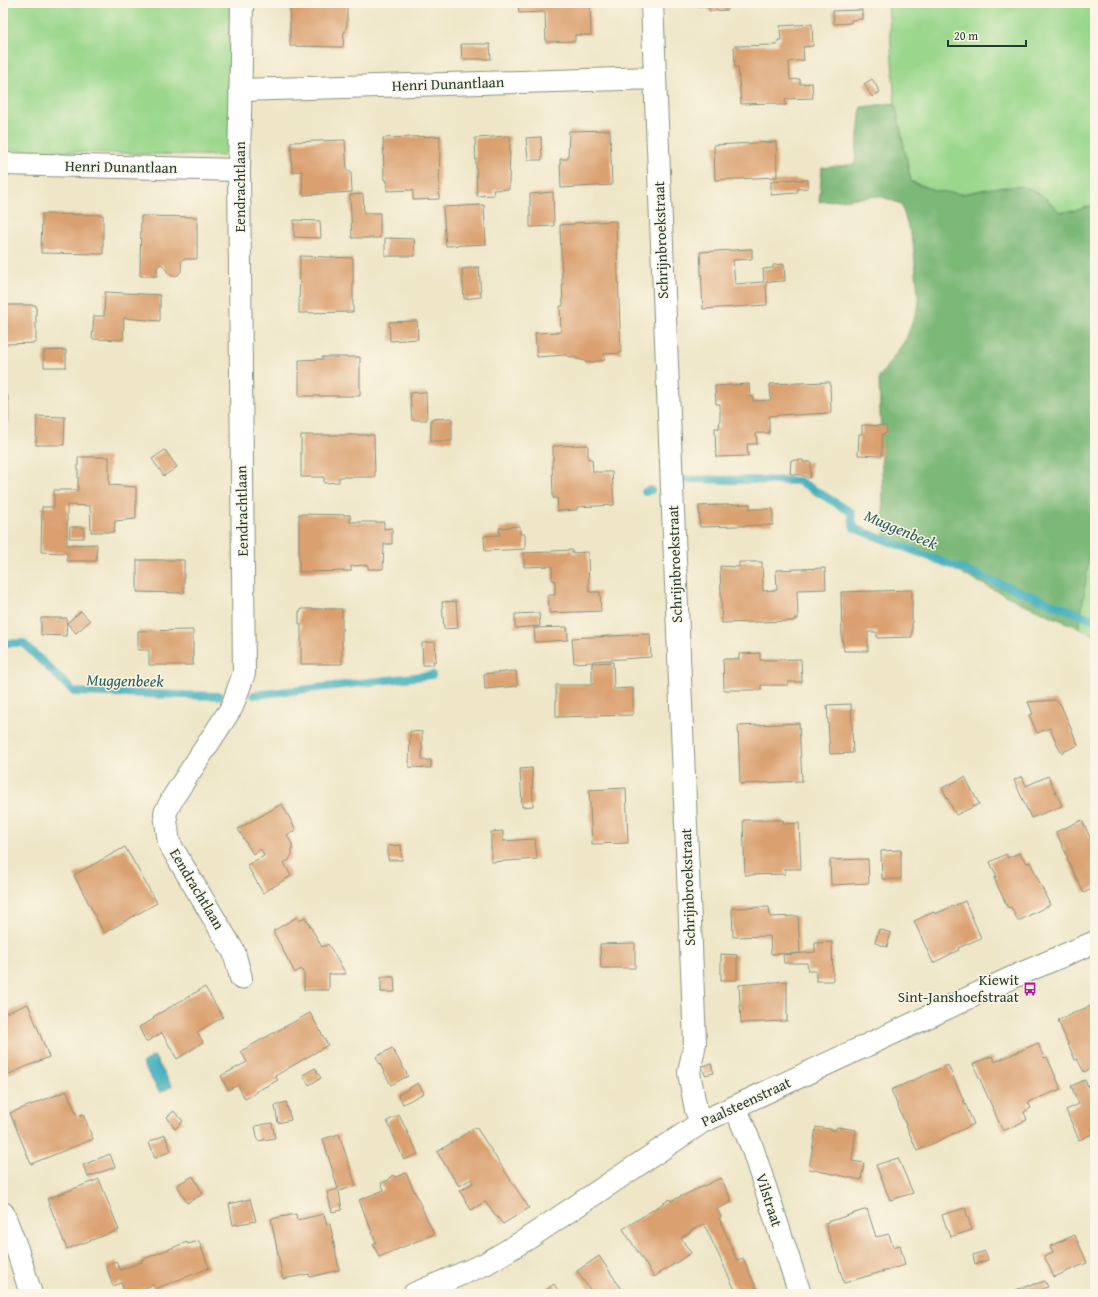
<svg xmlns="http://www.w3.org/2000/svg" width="1098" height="1297" viewBox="0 0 1098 1297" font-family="'Gentium Book Plus',serif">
  <rect width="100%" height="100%" fill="#fcf5e5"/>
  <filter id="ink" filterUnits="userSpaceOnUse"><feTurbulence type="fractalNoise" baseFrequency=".025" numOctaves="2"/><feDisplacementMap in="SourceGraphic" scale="8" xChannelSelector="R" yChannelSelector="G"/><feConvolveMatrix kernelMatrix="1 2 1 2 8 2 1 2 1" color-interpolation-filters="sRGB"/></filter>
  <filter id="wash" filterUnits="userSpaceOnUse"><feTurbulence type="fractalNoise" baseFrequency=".012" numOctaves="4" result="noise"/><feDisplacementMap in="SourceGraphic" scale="16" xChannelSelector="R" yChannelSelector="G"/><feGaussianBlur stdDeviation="0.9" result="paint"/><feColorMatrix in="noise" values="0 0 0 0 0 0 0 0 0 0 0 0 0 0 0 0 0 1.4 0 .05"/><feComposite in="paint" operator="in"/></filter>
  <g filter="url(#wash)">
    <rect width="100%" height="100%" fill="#eee6c7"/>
    <path fill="#9ad78c" stroke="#5c8a60" d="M3,3h227l-1,153 -226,-6z
      M888,3h197l10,5v197l-21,6 -14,1 -18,-17 -49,-7 -31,6 -26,-3 -25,-10 -16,-78z
      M1091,542l4,1v92l-16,-7z"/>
    <path fill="#7bb878" stroke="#4d7a56" d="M895,103l16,79 25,9 26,3 31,-6 28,-2 21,9 18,17 14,-1 21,-6v338h-4l-12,85 -60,-26 -135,-67 -5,-157 27,-39 13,-34 -6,-63 -12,-38 -21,-8 -61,6 3,-34 33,-4 6,-57z"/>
    <path fill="#41afbd" stroke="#307678" d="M154,1056l18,30 -12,7 -18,-30z"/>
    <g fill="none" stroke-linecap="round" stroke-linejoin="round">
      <path stroke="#41afbd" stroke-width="8" d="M679,479l120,2 52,31 3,16 241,92
        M645,492l6,-2
        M3,643h20l51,49 145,4
        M254,695l178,-20"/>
    </g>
    <g id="blocks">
      <path fill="#daa06f" d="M345,3l2,1v20l-2,8h-1l-1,15 -53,-1v-42z
        M518,3h72l1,32h-16v6l-29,1 -1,-30 -26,1z
        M696,3h32v7l-19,1v-5h-13z
        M862,10v9l-11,1v3l-17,1 -1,-13z
        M812,24l1,22 -10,1 1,13 -15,2 1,18 10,-1v5l12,-1 1,15 -28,1 1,6h-10v-2l-35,1 -3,-37h-3l-1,-21 43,-1 1,-5h3l-1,-14z
        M461,44h29l1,15h-29z
        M872,79l8,13 -8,5 -8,-13z
        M610,130l2,55 -51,3 -1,-29h8l1,-28z
        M440,136l-1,63 -26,1v-10l-26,1v-11h-3l-1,-42z
        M510,136l-1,53 -16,1 1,5 -17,1 -2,-58z
        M541,137l1,23h-14l-2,-22z
        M345,140l2,31h4l1,21 -49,3 -1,-24 -10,1 -1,-30z
        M776,142l1,35 -62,3 -1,-35z
        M796,179v1h12v8l-11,1v4l-26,2v-14z
        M553,192l1,34 -24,1v-33z
        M363,194l1,19h16v25h-28l-2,-43z
        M484,205l2,39 -40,2 -3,-39z
        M42,214l61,1v39l-62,-1z
        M141,216l56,1v42h-15l-1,12 -3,4 -6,1 -3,-2 -7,-10 -3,1 -2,3v8h-17z
        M294,220l26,1 1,17 -27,-1z
        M616,221l5,132 -17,1 1,6 -19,3 -1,-2 -20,-6 -28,2 -2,-24 26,-1 -1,-26h3l-3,-81 14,-1v-1z
        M385,238l29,1 1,17h-30z
        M752,249v10l-19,1 2,24 29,-2 -1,-13 10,-1v-3l11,-1 1,17 -19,1 1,23 -64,4 -3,-57z
        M300,256l53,2v54l-54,1z
        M479,267l2,30 -17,2 -2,-30z
        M105,292l55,3v26l-36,-3 -1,22 -31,-1 2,-23h10z
        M5,305h31v38l-32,1z
        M417,321l1,18 -28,2 -1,-19z
        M66,350v17h-22v-16z
        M322,357h38v39h-61v-36l24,-1z
        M830,382l1,31 -38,2v-1l-24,2v17h-13l1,11h-10l1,12 -32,1 -1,-29h4l1,-10v-14h-4l-1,-18 34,-2 1,13 3,-1v5l18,-1 -1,-16z
        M426,392l1,28h-15l-2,-27z
        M3,396h5v26l-5,-1z
        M37,416l28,1 -1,28h-28z
        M452,418v23h-21v-22z
        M862,425l24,1 1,7 -5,1v22l-24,-1 1,-21h3z
        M301,435h73l1,42h-36v5l-15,1v-6h-23z
        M588,445v14h4l1,13h19l2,33 -37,2v3l-19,1 -1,-13h-4l-1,-38h1v-14z
        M165,450l12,17 -13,9 -12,-17z
        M78,457h31v28l27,2v32l-21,2 -1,11h-23l-1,-26 -23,-1v40l30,-1 -1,17h-29v-8l-26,-1 1,-45h12v-17h24z
        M791,460h12v2h8l-1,16 -8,-3 -12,-1z
        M750,504v5h23v16l-73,2 -1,-21z
        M299,514l51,1v7h34v7l8,-1v16h-8l-1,25h-15v-4l-17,1v5l-52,1z
        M520,526v8h5v15l-40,2 -1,-15 16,-1 -1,-7z
        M70,527h14v11h-15z
        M572,550v3l16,-1 1,40h11l1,19 -52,2 -1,-18h7v-15h-3v-14l-28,1v-14l28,-1v-1z
        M137,560h47v33l-47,-1z
        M739,562h23l1,29 14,-1 -1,-20 49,-2 1,21 -29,1 1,29h-4v2l-72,2 -2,-57 19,1z
        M912,590v47l-35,1v-6h-9v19h-24l-2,-14 -1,-45z
        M456,601l2,27 -14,1 -2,-27z
        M301,609h41v55h-41v-40h-2v-13h2z
        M81,611l9,10 -14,12 -9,-10z
        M539,613l1,13 -25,2v-14z
        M41,618h26l-1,18 -25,-1z
        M567,627l1,13 -33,2 -1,-14z
        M193,630v35h-44v-15h-11v-19z
        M650,634l1,23 -58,4v1l-19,1 -2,-25z
        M435,642l1,19h-3l1,4h-11l-1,-22z
        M760,653v7l41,-1 1,23h-14v3h-27v5h-37l-1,-31h16v-5z
        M613,662l1,27 19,-1v27l-77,2v-32h36v-22z
        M516,671l1,15 -32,3 -1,-15z
        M1056,700l3,4 1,-1 18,42 -17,8 -11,-25 -13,5 -8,-18 4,-1 -5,-12z
        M851,704l2,49 -23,1 -3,-49z
        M799,723l3,58 -62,3 -2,-58z
        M410,731l12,1v28h9v8l-22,-1z
        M532,768l1,38 -11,1 -2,-38z
        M1022,776l4,10 22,-10 14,30 -31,12 -17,-38z
        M965,777l14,27 -23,11 -14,-27z
        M626,788l2,55 -36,1 -3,-54z
        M282,804l14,26 -9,5 5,9v10l-3,6 -5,3 7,13 -28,17 -16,-28 17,-9 -3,-7 -8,5 -15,-25z
        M743,820h40l1,4 15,-1 2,46h-16v5l-40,1z
        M1082,820l12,26h1v41l-11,6 -17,-34 1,-1 -12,-26z
        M503,831v10l32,-2 2,20 -46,3v-30z
        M401,845l1,15h-14v-14z
        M125,847l32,56 -53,30 -30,-58z
        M901,850v29h-19l-1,-28z
        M1019,853l8,10 3,-1 20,43 -32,16 -7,-14 -3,1 -14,-30 3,-1 -7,-15 16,-8 2,4z
        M868,859l1,24 -38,2 -1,-25z
        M965,901l16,37 -23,10 1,2 -26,13 -19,-42 20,-9 1,2z
        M769,907l1,10 28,-1 2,37 -29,1 -1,-18 -37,1 -1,-29z
        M297,917l2,4 6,-4 17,30 6,-3 18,30h-17v16h-25v-16l-3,-5 -6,4 -22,-42z
        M879,929l12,4 -4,14 -12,-4z
        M832,942l1,39h-17v-10h-8l-1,-8h-23l-1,-8 32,-3v-9z
        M635,943v25h-34l-1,-24z
        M721,954l16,1v25h-16z
        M381,977h13l1,15h-14z
        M787,981v40l-46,2 -2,-38z
        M205,987l18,30 -26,15 6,10 -26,17 -15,-26 -16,9 -7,-15 15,-8 -1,-2z
        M28,1004l21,53 -40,17 -6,-14v-46z
        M1095,1004v63l-11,5 -7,-13 -2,1 -17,-40z
        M310,1013l18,32 -53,31 3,4 -23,12 1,1 -11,6 -7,-14 -10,5 -7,-14 26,-14 -6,-11z
        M1038,1043l6,15 3,-1 14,32 -33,13 3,6 -7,4 3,8 -24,11 -30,-67 19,-8 3,6z
        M392,1048l16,28 -17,9 -15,-28z
        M711,1064l3,9 -9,2 -3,-9z
        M948,1065l26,59 -57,27 -26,-61z
        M315,1068l6,10 -12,7 -6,-10z
        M1085,1080l10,22v26l-4,1 1,5 -13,6 -13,-30 13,-6 -8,-18z
        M418,1083l6,10 -21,11 -5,-9z
        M67,1091l10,25 6,-2 10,25 -62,25 -21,-51z
        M286,1102l5,18 -13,3 -3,-17z
        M174,1111l9,10 -8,8 -8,-12z
        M399,1115l19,39 -14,6 -17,-39z
        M272,1123l3,15 -17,3 -3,-15z
        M476,1127l53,81 -26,16 -18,-22 -14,8 -11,-19 13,-8 -2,-4 -12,7 -22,-34z
        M816,1127l20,3 1,-3 19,3 -4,31 12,2 -3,17 -52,-11z
        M339,1134l17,52 -17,5 3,19 -10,2 -5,-20 11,-3 -15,-50z
        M165,1135l6,16 -16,7 -6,-16z
        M110,1154l5,13 -27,10 -5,-12z
        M898,1158l15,35 -23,7 -14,-35z
        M406,1173l28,61 -55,23 -6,-13 3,-2 -17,-42 25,-10 -3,-7 8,-3 3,-5 4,2z
        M193,1176l10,18 -16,9 -10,-18z
        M721,1178l11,24 -15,7 4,8 -2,1 18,42 6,-2 16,36h-22l-33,-70 -14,7 1,1 -10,6 10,15 -37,24 -31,-48 47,-30 1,2z
        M99,1179l20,51 -52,19 -20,-50z
        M250,1199l6,22 -23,4 -4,-21z
        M965,1208l7,22 -22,7 -8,-22z
        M867,1209l9,28 13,-3 4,13 7,-2 5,20 -61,18 -19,-60z
        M296,1214l1,6 27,-6 3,11 3,-1 9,46 -29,7 -1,-3 -26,5 -12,-60z
        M1075,1235l12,28 -33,14 -10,-21 9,-4 -3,-6z
        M199,1241l10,27 -54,21 -2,-4 -25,9h-3l-4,-11 -8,3 -7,-20 10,-5 4,9 22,-8 -1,-2 46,-18 1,2z
        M985,1251l3,9 -13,4 -2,-9z
        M599,1256l26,38h-32l-16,-23z
        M1045,1281l3,6 -12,4 1,3h-20l-2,-4z
        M554,1284l6,10h-20z"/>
    </g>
  </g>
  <g filter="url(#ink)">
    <use href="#blocks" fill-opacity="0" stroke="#86927e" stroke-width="1"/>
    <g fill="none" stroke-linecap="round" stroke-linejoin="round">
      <g stroke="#86927e" stroke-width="24">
        <path id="street" d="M652,3l43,1040 -6,30 7,37 6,12
          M240,90l415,-12
          M3,164l236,6
          M241,978l-7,-26 -65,-109 -4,-30 9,-17 58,-89 12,-34 -5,-503 3,-167
          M735,1107l17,40 48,147
          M3,1213l14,36 14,45
          M414,1294l71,-30 42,-25 175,-117 318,-148 75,-32"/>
      </g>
      <use href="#street" stroke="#fff" stroke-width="22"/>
    </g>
  </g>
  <defs>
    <g id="bus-bare" transform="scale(1.08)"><path d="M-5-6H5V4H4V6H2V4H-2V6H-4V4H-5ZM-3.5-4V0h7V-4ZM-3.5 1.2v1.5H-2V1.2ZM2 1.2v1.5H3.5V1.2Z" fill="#b5179e" stroke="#fcf5e5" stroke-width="2.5" paint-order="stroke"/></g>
  </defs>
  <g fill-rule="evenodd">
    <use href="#bus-bare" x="1030" y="989"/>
  </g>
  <g text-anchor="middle" stroke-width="3" stroke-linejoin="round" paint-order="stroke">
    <g font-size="15" fill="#1f3d34" stroke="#fcf5e5">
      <text transform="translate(448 84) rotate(-2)" y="5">Henri Dunantlaan</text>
      <text transform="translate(121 167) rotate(1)" y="5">Henri Dunantlaan</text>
      <text transform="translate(240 187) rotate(-90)" y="5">Eendrachtlaan</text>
      <text transform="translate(661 240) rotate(-92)" y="5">Schrijnbroekstraat</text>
      <text transform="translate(242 511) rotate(-91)" y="5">Eendrachtlaan</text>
      <text transform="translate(675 564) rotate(-92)" y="5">Schrijnbroekstraat</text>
      <text transform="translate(688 887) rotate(-92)" y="5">Schrijnbroekstraat</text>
      <text transform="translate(197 889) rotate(59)" y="5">Eendrachtlaan</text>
      <text transform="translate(746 1102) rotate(-25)" y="5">Paalsteenstraat</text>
      <text transform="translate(769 1200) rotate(72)" y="5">Vilstraat</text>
    </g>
    <g font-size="15" fill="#1f3d34" stroke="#fcf5e5" text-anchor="end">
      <text x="1019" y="985">Kiewit<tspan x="1019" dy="17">Sint-Janshoefstraat</tspan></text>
    </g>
    <g font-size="16" font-style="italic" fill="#295f5d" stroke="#fcf5e5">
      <text transform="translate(901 529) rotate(23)" y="6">Muggenbeek</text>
      <text transform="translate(125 680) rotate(1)" y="6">Muggenbeek</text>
    </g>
  </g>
  <rect width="1098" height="1297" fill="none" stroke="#fcf5e5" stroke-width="16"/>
  <path d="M948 40v6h78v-6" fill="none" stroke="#1f3d34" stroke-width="2"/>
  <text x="954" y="40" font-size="12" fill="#1f3d34" stroke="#fcf5e5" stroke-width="3" paint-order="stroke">20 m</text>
</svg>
